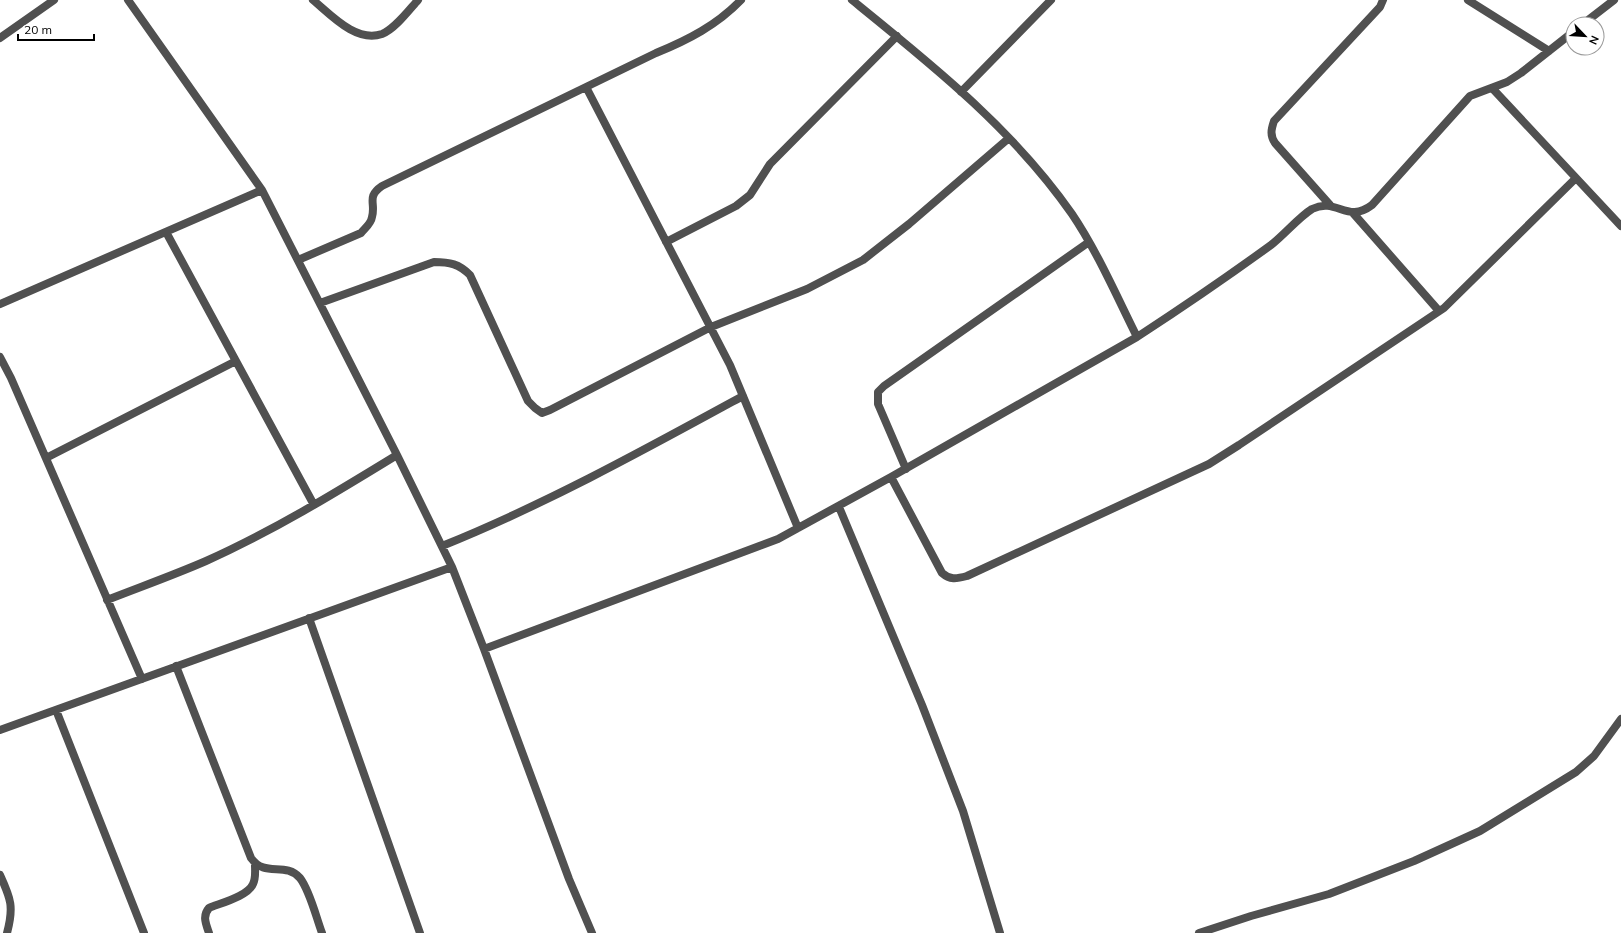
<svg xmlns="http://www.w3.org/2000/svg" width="1621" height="933" viewBox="0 0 1621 933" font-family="Mulish,sans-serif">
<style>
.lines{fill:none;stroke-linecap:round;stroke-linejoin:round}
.minor{stroke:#505050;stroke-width:8}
</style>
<rect width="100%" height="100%" fill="#fff"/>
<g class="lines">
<path class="minor" d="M128 0 262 190 397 455 452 567 484 649 569 879 592 933
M313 0C331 15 356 43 382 34 395 29 409 10 418 0
M1468 0 1549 51
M1583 24 1614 0
M0 38 54 0
M586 87 730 365 798 528
M1492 88 1621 226
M961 92 1051 0
M1330 205 1275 143C1270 135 1271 130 1274 121L1380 7 1383 0
M1353 213 1439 311
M166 232 314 505
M666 242 736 206 750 195 770 164 897 36
M298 260 361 233C365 228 371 224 372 217 376 203 366 197 382 186L656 53C688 40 717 25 741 0
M320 303 434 262C450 262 459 264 470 275L528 401 535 408 542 413 550 410 711 327 807 289 863 260 909 224 1009 138
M0 304 262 190
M1137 337C1183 307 1227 277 1271 245 1284 235 1299 217 1312 209 1337 197 1347 224 1372 205L1470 96 1507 82 1521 73 1573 32
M0 357 11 378 142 679
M46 458 236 361
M906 469 878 404V392L884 386 1089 242
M891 477 942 573C950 580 956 579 967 576L1209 464 1239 445 1444 308 1576 178
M839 507 922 705 963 811 1000 933
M442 546C546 504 644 450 743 396
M107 600C140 587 174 575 206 561 273 531 335 493 397 455
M309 618 420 933
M484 649 778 539 891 477 1137 337C1117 297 1097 251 1072 214 1013 129 931 64 852 0
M176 666 251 858C265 878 285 861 300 878 310 891 316 917 322 933
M56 710 144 933
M0 730 452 567
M0 875C11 899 14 907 7 933
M209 933C206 924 202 916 209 908 221 903 248 896 253 884 256 878 255 871 255 865
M1199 933 1251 916 1329 894 1414 861 1480 831 1576 772 1594 756 1621 719"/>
</g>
<g transform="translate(1585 36) rotate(115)"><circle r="19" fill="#ffffff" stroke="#999999"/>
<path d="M0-3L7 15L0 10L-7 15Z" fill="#000000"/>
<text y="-6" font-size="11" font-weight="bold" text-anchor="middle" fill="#000000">N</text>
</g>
<path d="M18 34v6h76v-6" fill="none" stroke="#000000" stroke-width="2"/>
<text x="24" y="34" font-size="12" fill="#000000" stroke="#ffffff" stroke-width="3" paint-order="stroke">20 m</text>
</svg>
